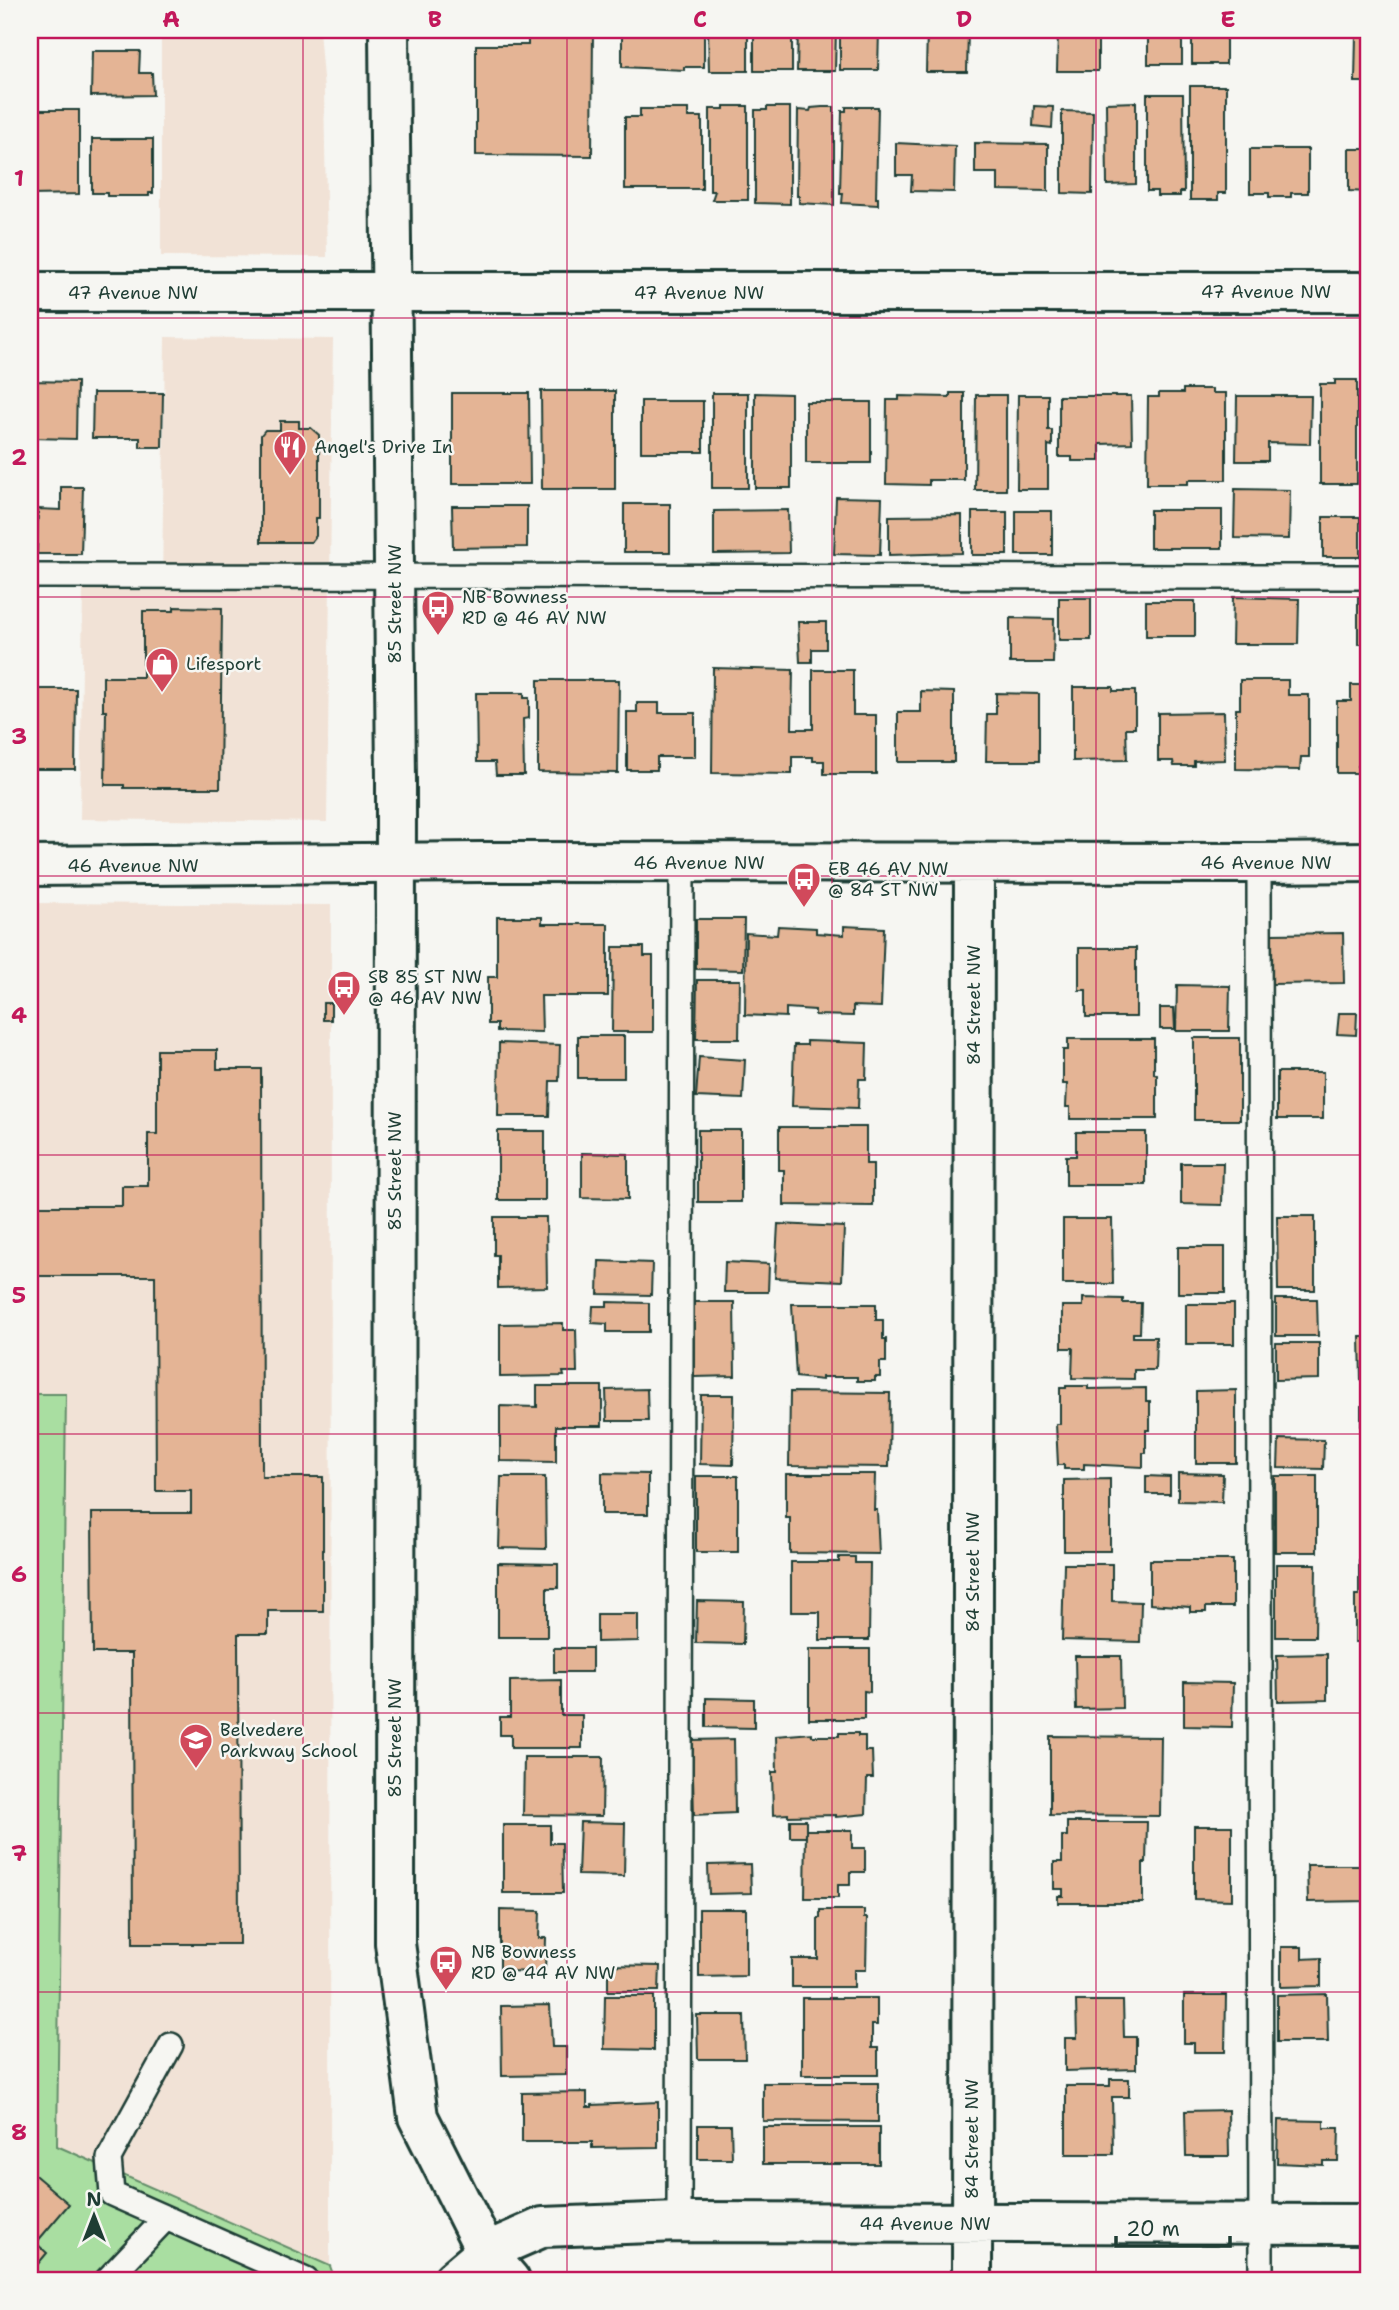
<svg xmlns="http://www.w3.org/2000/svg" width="1399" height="2310" viewBox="0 0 1399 2310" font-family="'Shantell Sans',sans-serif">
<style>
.built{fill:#f1e2d6}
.green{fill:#a9dea1;stroke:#648e6a;stroke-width:2}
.building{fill:#e4b495;stroke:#1f3d34;stroke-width:2}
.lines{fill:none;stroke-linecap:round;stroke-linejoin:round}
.lane-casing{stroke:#1f3d34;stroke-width:28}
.street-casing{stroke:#1f3d34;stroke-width:44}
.secondary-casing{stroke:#1f3d34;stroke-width:44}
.lane{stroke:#f6f6f2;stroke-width:23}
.street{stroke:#f6f6f2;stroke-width:38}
.secondary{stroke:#f6f6f2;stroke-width:38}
.grid{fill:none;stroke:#c2185b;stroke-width:2;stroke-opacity:0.55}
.labels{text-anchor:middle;stroke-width:5;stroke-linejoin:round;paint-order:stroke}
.street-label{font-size:18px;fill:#1f3d34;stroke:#f6f6f2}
.poi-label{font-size:18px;fill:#1f3d34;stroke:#f6f6f2;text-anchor:start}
.neatline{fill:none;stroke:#c2185b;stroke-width:2.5}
.grid-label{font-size:23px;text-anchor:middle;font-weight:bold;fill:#c2185b}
</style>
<rect width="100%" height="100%" fill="#f6f6f2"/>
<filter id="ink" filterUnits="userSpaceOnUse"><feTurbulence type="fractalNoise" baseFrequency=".0143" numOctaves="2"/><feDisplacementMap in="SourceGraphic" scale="14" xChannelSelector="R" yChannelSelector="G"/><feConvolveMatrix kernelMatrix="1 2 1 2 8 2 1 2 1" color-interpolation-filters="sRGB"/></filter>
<g filter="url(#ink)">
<path class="built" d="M161 30H319L324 90 327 257 161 256Z
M165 337 333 339 327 822 80 819 83 588 162 589Z
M30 903 331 905 330 2266 57 2146 66 1394H30Z"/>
<path class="green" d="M30 1394H66L57 2146 330 2266 335 2280H30Z"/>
<path class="building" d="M528 30H593L592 156 476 155V45H528Z
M622 30H704V67H684V70L622 67Z
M708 30H748V71H709Z
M754 30H792V71H754Z
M798 30H836L835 71H797Z
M840 30H879L878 70H840Z
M927 30H968L967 72H926Z
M1148 30H1182V64H1148Z
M1192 30H1226V64H1192Z
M1058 32H1098V71H1057Z
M1356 34H1369V82H1355Z
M92 51H140L139 73H152L153 95 91 96Z
M1190 86H1226V193H1218V200H1190Z
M1147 94H1183L1184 192H1180V196H1157V191H1147Z
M1136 102V184L1107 185 1106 103Z
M724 106H748V200H712L715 191H710V109H724Z
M1034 106 1053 107 1052 128 1033 126Z
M767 107H790V204L755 203V110H767Z
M822 107H834V205L799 203V196H797L798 110 810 111 811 108Z
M846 107H878L876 198H878V205L842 203 843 193H840L842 111H846Z
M640 109H688V117H702V189H625V117H640Z
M30 110H79V194L30 195Z
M1062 111 1093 112 1092 194 1062 193Z
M92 139H153V193H149V196H107V193H92Z
M896 143 955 146 954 192 911 191 912 175H896Z
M975 143 1048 144V191L998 190V173H975Z
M1250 149H1308V193H1291V197H1269V193H1250Z
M1349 149H1369V192L1349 191Z
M1335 380H1357V484H1320V384H1335Z
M30 381 77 382 76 439 30 438Z
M1364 386H1369V485H1363Z
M1183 389H1212V393H1226V480H1188V484H1147L1148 397H1159V393H1183Z
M541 391H615V489H542Z
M93 393H163L162 447H140V438H92Z
M452 393H529L530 484H452Z
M712 393H748V488H712Z
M755 393 791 394V488H755Z
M950 393H964V480H929V485L886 484 887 400H899V396L950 397Z
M976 395H1006V490H975Z
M1018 395H1048V430H1052V446L1048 445V489H1017Z
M1059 396H1131L1132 443 1100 444V461H1072V457H1059Z
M1237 396H1311L1310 444 1268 443V461H1236Z
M641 401H703V452H641Z
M806 402H871V463H806Z
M280 421H299V428H311L319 435V518H316V536L311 542H261V435L265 430H280Z
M61 487H83L81 554H37L38 509 61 510Z
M1235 489 1290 490 1289 539 1234 538Z
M836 497 882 498 880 555 834 554Z
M624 504H670V552H624Z
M452 506H527V547L453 548Z
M788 510 789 553 714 554V511Z
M1150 510H1222V548H1150Z
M1016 511H1052V555H1016Z
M972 512H1007V555H972Z
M962 515V553L889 555V516Z
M1323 517H1360V557H1323Z
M1366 517H1369V557H1366Z
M1233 597 1299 599 1298 644H1232Z
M1358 597H1369V644H1358Z
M1059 598H1091V640H1059Z
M1146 601H1195V636H1146Z
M174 607 222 608 220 788H124V785H105L106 711H103V677H143V611H174Z
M1010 618 1054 619 1053 663H1010Z
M798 622H826V649H812V662H800Z
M713 668 793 670 792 729H813V670H853V715H876V774H824V761H813V757H792V774L712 773Z
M538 680H619L618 773 538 772Z
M1240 680H1288V695H1309V757H1301L1300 770 1236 769V709H1240Z
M1351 685H1369V759H1366L1367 766H1358V773H1337V701H1351Z
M1073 687H1113V691H1135V728H1126L1127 760 1073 761Z
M30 689H76L75 769H30Z
M921 691 954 692V762H898V712H921Z
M476 693H524V698H529V718L523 719 524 775H496L495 762H477Z
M996 693 1039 694V761H986L987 714H996Z
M637 703H659V713H695V757H657V770H627V712H637Z
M1224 712 1225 760 1194 761V766H1174L1173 761H1158V713Z
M497 917H542V924H608V996H541L542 1032 497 1031V1024H488V977H497Z
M696 919H744L743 970 696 969Z
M778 926 816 928V933L844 935V926L884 928 881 1007 853 1006V1016L815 1015V1010L786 1008V1017L745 1015 746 933 777 935Z
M1343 933 1344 983 1272 984V934Z
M613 947H644V956H653V1032H612Z
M1079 948H1136V1017H1086V990H1079Z
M697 980H740L739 1039H696Z
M1177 985 1230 986 1229 1031H1176Z
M323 1003H331V1020H323Z
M1160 1008H1174L1175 1029H1160Z
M1339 1013H1357L1356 1035 1337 1034Z
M578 1036H624V1078H578Z
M1194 1038H1240V1120H1194Z
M1068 1039H1154V1074L1157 1075V1119H1070V1107H1066L1067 1084H1063V1050H1068Z
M807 1041 867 1043 866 1079H859L858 1108 792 1106 794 1045H807Z
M499 1043 560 1045 559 1081H550L549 1116H498Z
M157 1050H217V1069H261L262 1477H323V1611H268V1634H238L239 1944H133L132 1653H93L92 1513H191V1491H156L155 1276H30V1206H122V1186H148V1134H157Z
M699 1057 745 1060 743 1099 696 1097Z
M1277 1072H1323V1119H1277Z
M779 1127H866V1164H873V1206L784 1205V1170H779Z
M698 1130H741V1202H698Z
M498 1131H545V1200H498Z
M1076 1132H1146V1185H1066V1156H1076Z
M582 1153 628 1154V1199L582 1198Z
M1181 1163H1223L1222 1205 1181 1204Z
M1365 1212H1369V1255H1365Z
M1277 1216H1315V1290H1278Z
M494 1217H546L547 1287 498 1288V1255H494Z
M1063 1219H1112L1113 1284H1063Z
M778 1224 844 1227 842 1281 775 1278Z
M1178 1247H1225V1293H1178Z
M599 1261 652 1263 651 1295 598 1294Z
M725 1262 769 1264 768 1292H724Z
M1083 1298 1123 1299V1303H1141L1140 1333H1133V1337H1156L1155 1370H1134V1379L1072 1378 1073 1348H1062V1306H1083Z
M1276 1299H1317L1318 1336H1276Z
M1369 1301V1381H1361L1360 1337H1369Z
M607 1302 649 1303V1332H607V1324L592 1323 593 1306H607Z
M694 1302H734L735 1376 694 1377Z
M792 1304H876V1320H883V1339H886V1362H880V1377H875V1381H857V1377H822V1380L796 1377Z
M1186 1304H1234V1344H1186Z
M563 1323V1330H576L577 1372H563L564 1376 500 1377V1324Z
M1276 1343H1319V1379L1276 1380Z
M537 1386H602V1426H556V1462L500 1461V1406L537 1407Z
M1066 1386H1088V1389L1146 1388V1401H1150V1430H1146V1453H1143V1467L1084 1464V1469H1064V1465H1058L1056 1424H1060V1388H1066Z
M647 1389 648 1421H607L606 1390Z
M1236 1390V1463H1196V1391Z
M790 1392 890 1393 889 1467 789 1466Z
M701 1395H734L733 1465 700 1464Z
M1361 1406H1369V1459H1361Z
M1279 1439 1324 1440 1323 1469 1278 1468Z
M602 1473 648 1474V1514H602Z
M1178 1473 1223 1474 1222 1502 1178 1501Z
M786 1474H875L874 1510H877L879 1554 790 1553V1518H786Z
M1363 1475H1369V1553H1365Z
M696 1476H738V1552H696Z
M1146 1476 1170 1477V1494H1146Z
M1275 1476H1317V1552H1275Z
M501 1477H545L546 1549 499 1548Z
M1110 1479V1551H1064V1480Z
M839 1557H855V1563H870L869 1640H820V1612H791V1562H839Z
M1150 1560H1233V1607H1206V1612H1190V1607L1150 1604Z
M1359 1560H1369V1642H1355V1595H1359Z
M498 1563 558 1564V1588H547V1637H498Z
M1064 1564H1112V1601L1141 1602 1140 1642 1062 1640Z
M1276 1564H1316L1315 1637H1276Z
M697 1601 744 1602 743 1644 696 1643Z
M597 1614H638V1641L597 1642Z
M554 1648H592V1672H554Z
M809 1649H870V1692L864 1691V1719H809Z
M1327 1654V1700L1278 1701 1277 1655Z
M1075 1656H1121L1122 1708 1076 1709Z
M561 1680V1715H582V1748H511V1735H500V1717H510V1681Z
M1184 1682 1233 1683 1232 1727 1184 1726Z
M706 1698 754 1699V1728L706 1727Z
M812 1733V1736H839V1733H858V1736H865V1751H872L873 1778H867L866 1814 836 1817V1815L788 1816V1814L773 1815 772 1772H777L776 1736Z
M1050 1736 1161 1737 1160 1816 1050 1815Z
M1363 1738H1369V1815H1363Z
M734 1739 735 1813 694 1815 692 1740Z
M524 1757H603L602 1816 523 1815Z
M790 1820H806V1837H790Z
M580 1822 625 1823 624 1876 578 1875Z
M1067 1822H1147L1146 1863H1143V1903H1058V1896H1063V1889H1054V1862H1062V1836H1067Z
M503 1825H550V1843H562L563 1893H503Z
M1194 1826H1232V1900L1194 1899Z
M806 1830H852V1848H865V1872H850V1885H838V1898H805Z
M750 1864 751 1893 709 1894 708 1865Z
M1307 1865H1369V1901L1308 1902Z
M699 1909H746V1976L699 1977Z
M500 1910 540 1911 539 1938H546L545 1972 500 1971Z
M820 1910H864V1918H867L866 1970H854V1987H792V1959H818V1918H820Z
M1281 1947H1302V1959L1321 1958V1986L1281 1987Z
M608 1965 660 1966 659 1991H608Z
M1327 1994 1328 2042H1277V1995Z
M1184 1995H1226L1225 2052H1194V2043H1184Z
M605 1996H654V2050L604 2049Z
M802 1998H877V2025H872V2048H878V2075H802Z
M1076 2001H1123L1124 2037H1136V2069L1065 2071V2038H1077Z
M550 2005 552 2047H566V2075L502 2076 501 2006Z
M697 2015H744L745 2059H698Z
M1110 2079H1129V2097H1112L1113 2154H1066V2086H1110Z
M763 2083H878V2122L763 2121Z
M1367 2084H1369V2160H1366Z
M587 2092V2107H592V2105L658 2102V2147L592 2148V2142H522V2093Z
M1228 2110 1229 2156H1186L1185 2111Z
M1278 2120 1324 2121V2128H1339L1338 2161H1323V2165L1277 2163Z
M698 2125H731L732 2159H698Z
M763 2127H879V2164H763Z
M30 2171 69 2204 36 2243 47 2253 32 2271 30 2270Z"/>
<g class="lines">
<defs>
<path id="lane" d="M30 576 1369 577
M1259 863 1261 2280
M171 2045 109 2158 112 2194 306 2280
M679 2222 682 863
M107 2280 165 2219"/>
<path id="street" d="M30 292H1369
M30 866 482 862 1259 863 1369 862
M453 2280 486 2252 543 2227 679 2222 1369 2224
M972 2280 974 863"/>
<path id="secondary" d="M389 30 396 781 395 1943 418 2117 486 2252 510 2280"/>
</defs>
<use href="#lane" class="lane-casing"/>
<use href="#street" class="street-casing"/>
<use href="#secondary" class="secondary-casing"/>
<use href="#lane" class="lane"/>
<use href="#street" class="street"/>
<use href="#secondary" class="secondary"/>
</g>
</g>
<path class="grid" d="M303 30V2280M567 30V2280M832 30V2280M1096 30V2280M30 318H1369M30 597H1369M30 876H1369M30 1155H1369M30 1434H1369M30 1713H1369M30 1992H1369"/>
<defs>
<symbol id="restaurant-pin" viewBox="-11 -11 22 30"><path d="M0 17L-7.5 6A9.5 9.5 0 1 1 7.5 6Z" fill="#d1495b" stroke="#f6f6f2"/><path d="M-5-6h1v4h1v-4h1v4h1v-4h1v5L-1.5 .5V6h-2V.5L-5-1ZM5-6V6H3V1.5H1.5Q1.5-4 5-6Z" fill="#fff"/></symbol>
<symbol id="bus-pin" viewBox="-11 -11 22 30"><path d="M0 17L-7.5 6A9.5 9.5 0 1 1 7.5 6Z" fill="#d1495b" stroke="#f6f6f2"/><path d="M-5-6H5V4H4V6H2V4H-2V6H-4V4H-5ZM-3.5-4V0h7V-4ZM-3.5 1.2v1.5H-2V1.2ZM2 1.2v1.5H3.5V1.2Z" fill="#fff"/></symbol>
<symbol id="shop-pin" viewBox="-11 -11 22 30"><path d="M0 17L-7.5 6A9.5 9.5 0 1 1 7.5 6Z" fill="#d1495b" stroke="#f6f6f2"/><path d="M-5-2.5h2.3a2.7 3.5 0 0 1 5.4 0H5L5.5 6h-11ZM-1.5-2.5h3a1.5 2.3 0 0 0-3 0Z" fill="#fff"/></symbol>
<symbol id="school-pin" viewBox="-11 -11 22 30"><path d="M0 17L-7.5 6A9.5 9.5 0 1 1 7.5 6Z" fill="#d1495b" stroke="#f6f6f2"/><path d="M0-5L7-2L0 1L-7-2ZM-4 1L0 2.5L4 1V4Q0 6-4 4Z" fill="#fff"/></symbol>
</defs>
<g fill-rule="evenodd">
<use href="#restaurant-pin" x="271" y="428" width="38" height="52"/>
<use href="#bus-pin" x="419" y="588" width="38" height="52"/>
<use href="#shop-pin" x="143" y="645" width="38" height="52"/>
<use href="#bus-pin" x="785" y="860" width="38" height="52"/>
<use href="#bus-pin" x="325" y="968" width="38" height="52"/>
<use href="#school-pin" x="177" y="1721" width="38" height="52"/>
<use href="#bus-pin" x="427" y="1943" width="38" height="52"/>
</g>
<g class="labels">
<g class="street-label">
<text x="1266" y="298">47 Avenue NW</text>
<text x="133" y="299">47 Avenue NW</text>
<text x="699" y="299">47 Avenue NW</text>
<text transform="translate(395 604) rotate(-90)" y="6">85 Street NW</text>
<text x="699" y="869">46 Avenue NW</text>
<text x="1266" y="869">46 Avenue NW</text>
<text x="133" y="872">46 Avenue NW</text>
<text transform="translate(974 1005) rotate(-90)" y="6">84 Street NW</text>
<text transform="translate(395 1171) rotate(-90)" y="6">85 Street NW</text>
<text transform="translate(973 1572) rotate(-90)" y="6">84 Street NW</text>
<text transform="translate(395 1738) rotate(-90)" y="6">85 Street NW</text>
<text transform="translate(972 2139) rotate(-90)" y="6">84 Street NW</text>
<text x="925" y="2230">44 Avenue NW</text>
</g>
<g class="poi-label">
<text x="314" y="453">Angel's Drive In</text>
<text x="462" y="603">NB Bowness<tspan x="462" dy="21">RD @ 46 AV NW</tspan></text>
<text x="186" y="670">Lifesport</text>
<text x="828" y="875">EB 46 AV NW<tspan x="828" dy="21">@ 84 ST NW</tspan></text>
<text x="368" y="983">SB 85 ST NW<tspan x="368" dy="21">@ 46 AV NW</tspan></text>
<text x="220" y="1736">Belvedere<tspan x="220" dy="21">Parkway School</tspan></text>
<text x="471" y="1958">NB Bowness<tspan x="471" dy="21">RD @ 44 AV NW</tspan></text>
</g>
</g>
<rect width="1399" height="2310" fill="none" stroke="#f6f6f2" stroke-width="77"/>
<g transform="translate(94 2216)" stroke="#f6f6f2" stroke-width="5" paint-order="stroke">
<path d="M0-5L12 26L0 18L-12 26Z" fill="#1f3d34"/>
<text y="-10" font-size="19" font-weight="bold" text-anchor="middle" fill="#1f3d34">N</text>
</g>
<path d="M1116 2236v10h114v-10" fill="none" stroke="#1f3d34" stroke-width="3.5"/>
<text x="1126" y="2236" font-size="21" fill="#1f3d34" stroke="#f6f6f2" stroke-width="5" paint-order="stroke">20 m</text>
<rect x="38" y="38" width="1322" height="2234" class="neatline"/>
<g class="grid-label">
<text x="171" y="27">A</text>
<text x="435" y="27">B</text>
<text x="700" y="27">C</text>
<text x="964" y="27">D</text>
<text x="1228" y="27">E</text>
<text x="19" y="186">1</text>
<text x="19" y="465">2</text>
<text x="19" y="744">3</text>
<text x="19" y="1023">4</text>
<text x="19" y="1303">5</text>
<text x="19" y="1582">6</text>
<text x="19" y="1861">7</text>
<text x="19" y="2140">8</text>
</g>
</svg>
